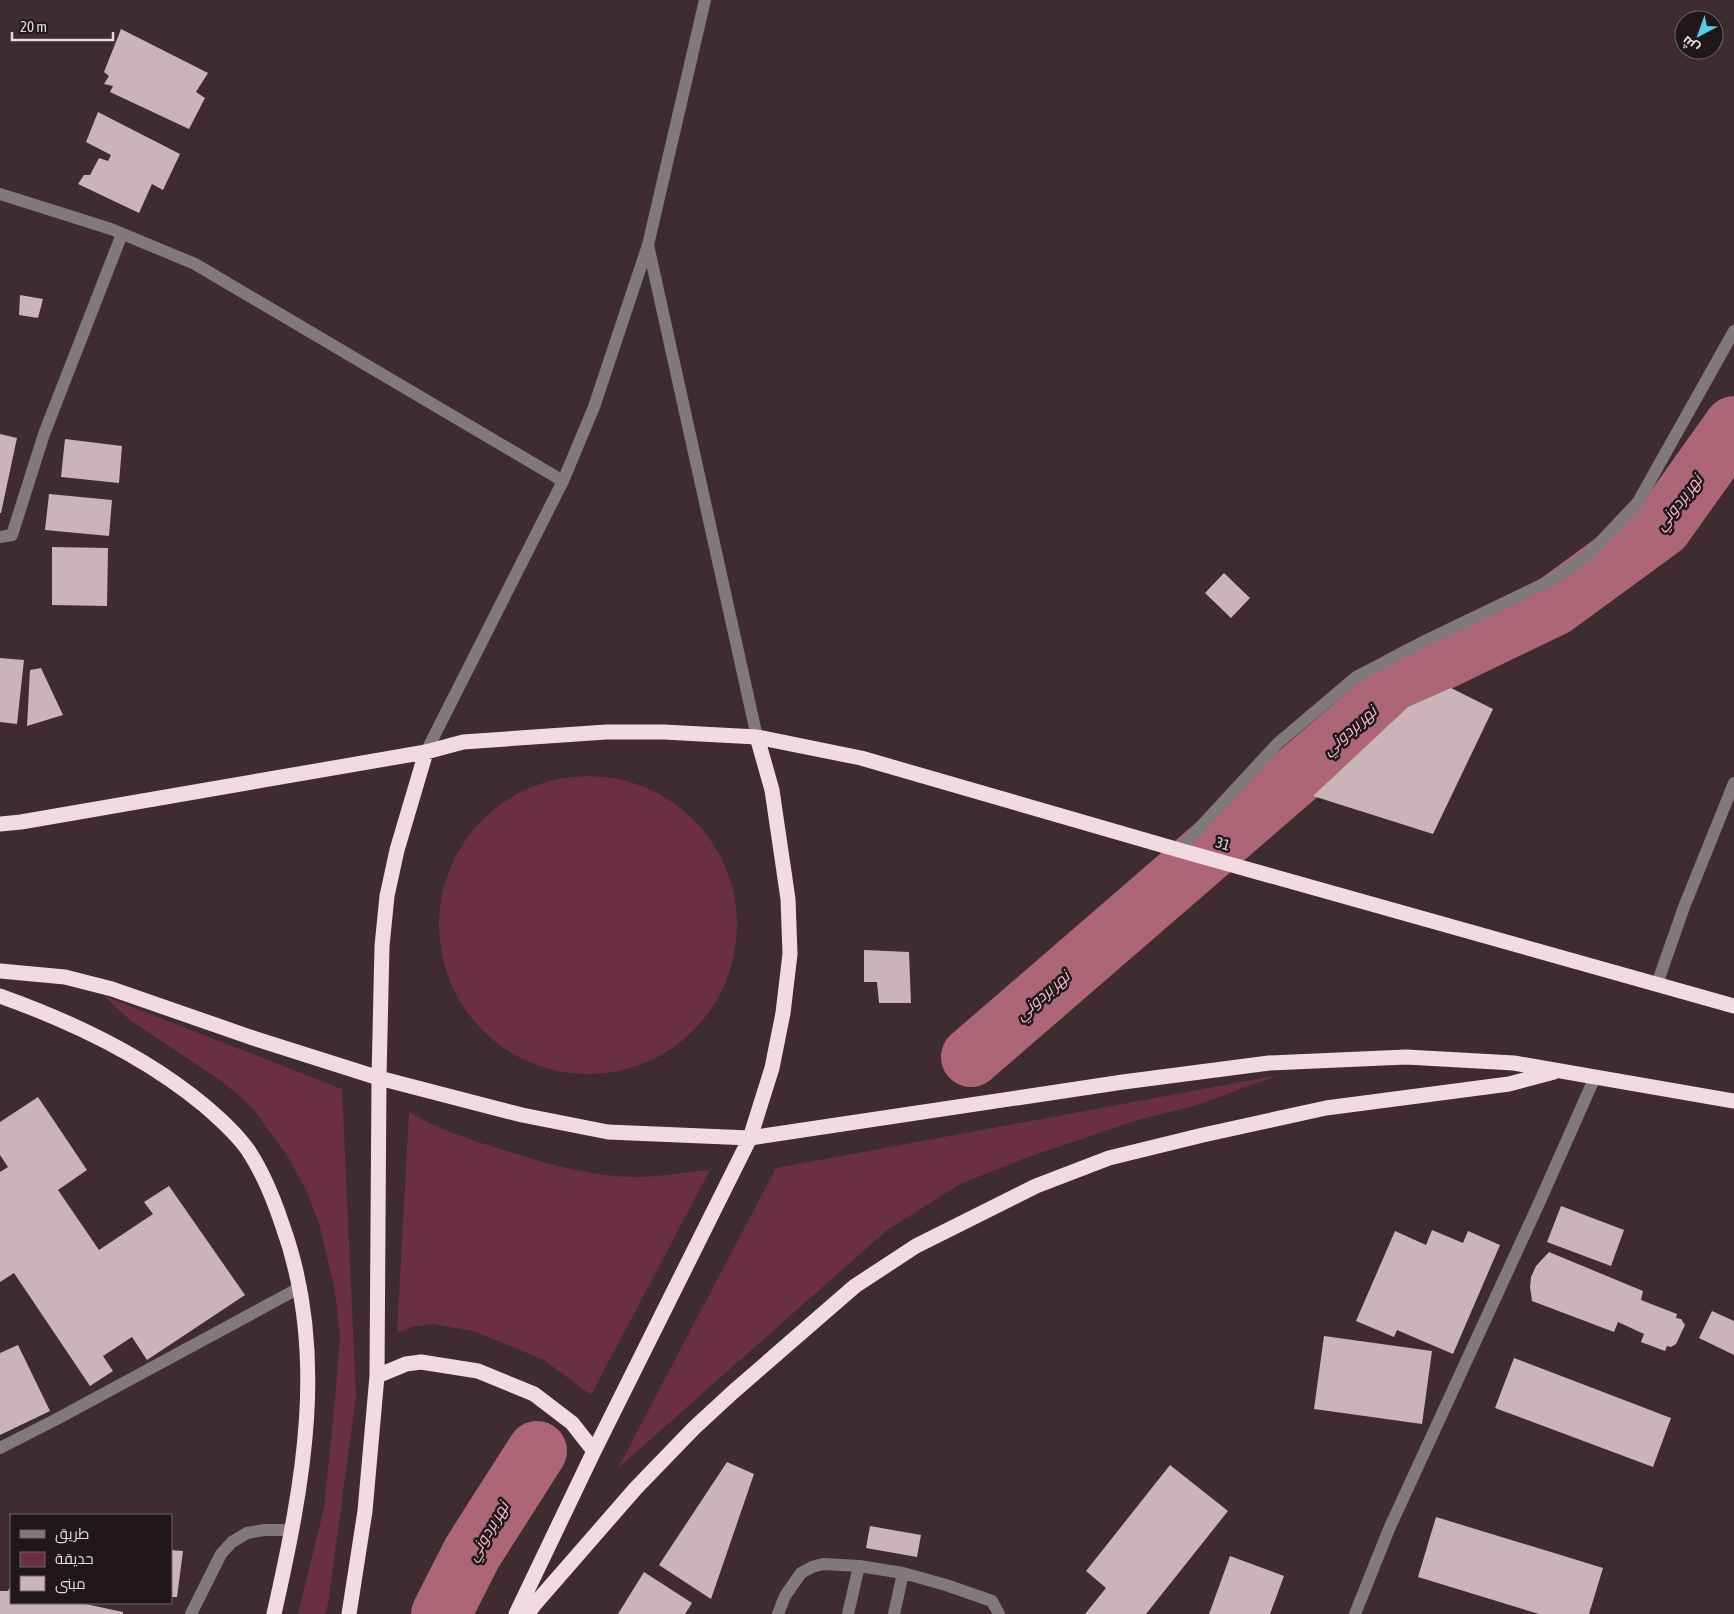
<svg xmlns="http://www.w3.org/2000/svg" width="1734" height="1614" viewBox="0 0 1734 1614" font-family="'Asap Condensed',Cairo,sans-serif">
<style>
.green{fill:#6b2f42}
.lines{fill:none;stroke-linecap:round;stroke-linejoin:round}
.river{stroke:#ad6579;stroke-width:60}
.building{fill:#cab4b9}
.minor{stroke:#82797b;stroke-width:12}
.highway{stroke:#f2dbe0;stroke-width:15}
.labels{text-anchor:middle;stroke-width:5;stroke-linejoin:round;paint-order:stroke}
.street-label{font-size:15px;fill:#e5dadc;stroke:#1f1719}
.water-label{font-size:16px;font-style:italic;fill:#fbbbcb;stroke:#1f1719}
</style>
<rect width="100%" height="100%" fill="#3e2c31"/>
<path class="green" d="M439 925a149 149 0 1 1 298 0a149 149 0 1 1-298 0Z
M104 996 342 1089 356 1397 328 1604 325 1614H298L324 1508 335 1399 340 1337 335 1291 319 1223 306 1190 288 1157 255 1111 240 1096 214 1076 130 1020Z
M1279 1075 1197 1105 1138 1120 1028 1157 960 1184 886 1231 618 1468 776 1168Z
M409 1112C439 1130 471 1140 504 1150 547 1164 596 1178 642 1177 664 1176 687 1172 710 1170L591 1395 544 1360 473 1331 433 1324 411 1327 397 1333Z"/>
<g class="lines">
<path class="river" d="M971 1057 1415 673 1554 606 1662 527 1734 426
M441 1614 472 1553 537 1451"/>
</g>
<path class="building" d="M121 29 208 73 196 92 205 98 189 129 110 92 113 86 104 84 109 76 104 72Z
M98 112 180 154 163 190 152 184 139 213 78 184 84 175H90L99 158 108 161 111 155 86 142Z
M20 295 43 299 38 318 19 315Z
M0 434 17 438 1 513H0Z
M65 439 122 446 119 483 61 477Z
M49 494 112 500 109 536 45 530Z
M52 547 108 548 107 606 52 605Z
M1224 573 1250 598 1231 618 1205 593Z
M0 658 24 660 17 724 0 722Z
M41 668 63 715 27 726 30 670Z
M1451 688 1493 709 1433 834 1313 796 1408 707Z
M864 950 909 952 911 1003H879L877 982H864Z
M38 1097 87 1170 58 1190 99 1250 153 1214 144 1202 169 1186 245 1295 147 1360 132 1337 103 1356 113 1371 90 1386 14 1273 0 1282V1172L8 1167 0 1155V1122Z
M1561 1206 1624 1230 1611 1266 1547 1242Z
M1432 1230 1463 1243 1468 1231 1500 1245 1453 1354 1397 1330 1394 1337 1356 1321 1395 1231 1426 1245Z
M1549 1252 1643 1291 1641 1300 1677 1314 1676 1318 1681 1319 1685 1325 1676 1344 1671 1347 1667 1346 1665 1351 1641 1342 1644 1334 1618 1322 1614 1332 1532 1301 1530 1287 1531 1277 1536 1266Z
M1712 1311 1734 1321V1355L1699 1338Z
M1324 1336 1432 1351 1422 1424 1314 1409Z
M18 1345 50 1411 0 1435V1353Z
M1514 1358 1671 1418 1653 1467 1495 1408Z
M727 1462 754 1474 711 1599 659 1565Z
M1170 1465 1228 1511 1146 1614H1085L1106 1588 1086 1571Z
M1436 1517 1603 1568 1589 1614H1539L1418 1577Z
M870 1526 921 1535 917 1557 866 1548Z
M171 1550 183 1551 177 1597H171Z
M1230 1556 1284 1576 1270 1614H1209Z
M644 1572 692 1603 685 1614H618Z
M11 1585V1603H81L123 1612V1614H0V1591H8Z"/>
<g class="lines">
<path class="minor" d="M0 194 111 229 195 264 563 481
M648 245 757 737
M0 537 12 535 44 434 122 234
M426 752 563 481 594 407 648 245 705 0
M1179 850 1278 743 1356 677 1421 643 1554 579 1589 554 1638 502 1734 331
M1657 984 1684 907 1734 783
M0 1448 55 1420 301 1287
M191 1614 221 1554 232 1542 247 1533 264 1530H292
M778 1614 785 1596 801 1573 812 1567 823 1564 859 1566 903 1573 946 1585 992 1601 999 1614
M848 1614 859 1566
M894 1614 903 1573
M1355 1614 1389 1529 1540 1201 1595 1077"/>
<path class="highway" d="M0 824 21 822 426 752 463 742 606 732H664L757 737 861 758 1179 850 1734 1006
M0 971 65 977 112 989 250 1037 379 1078 522 1115 608 1132 750 1138 1123 1082 1269 1063 1406 1057 1514 1063 1734 1101
M0 996C73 1022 145 1056 205 1106 220 1119 236 1133 248 1150 262 1171 274 1200 282 1224 329 1353 303 1485 274 1614
M377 1376 406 1364 421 1362 478 1371 534 1394 572 1423 594 1451
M349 1614 365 1511 377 1376 379 1078 382 946 387 896 397 850 426 752
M516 1614 594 1451 750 1138 772 1068 783 1013 790 954 788 899 772 790 757 737
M528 1614 534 1605 636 1488 694 1428 733 1392 855 1286 916 1246 1036 1186 1109 1158 1203 1135 1326 1108 1509 1084 1554 1072"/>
</g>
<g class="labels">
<g class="street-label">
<text transform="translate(1223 844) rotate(16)" y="5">31</text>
</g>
<g class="water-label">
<text transform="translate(1678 502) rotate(-52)" y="6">نهر بردوني</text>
<text transform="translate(1349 730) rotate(-41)" y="6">نهر بردوني</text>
<text transform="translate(1042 995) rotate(-41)" y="6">نهر بردوني</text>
<text transform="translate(487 1531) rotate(-59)" y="6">نهر بردوني</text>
</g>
</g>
<rect x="10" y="1514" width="162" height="90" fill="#1f1719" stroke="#6e6567"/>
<rect x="20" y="1530" width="25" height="8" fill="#82797b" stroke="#6e6567"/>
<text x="55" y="1539" font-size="15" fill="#e5dadc">طريق</text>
<rect x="20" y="1552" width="25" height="15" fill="#6b2f42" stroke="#6e6567"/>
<text x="55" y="1564" font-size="15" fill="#e5dadc">حديقة</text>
<rect x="20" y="1576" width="25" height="15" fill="#cab4b9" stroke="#6e6567"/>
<text x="55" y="1589" font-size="15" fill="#e5dadc">مبنى</text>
<g transform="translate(1699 35) rotate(221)"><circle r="24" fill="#1f1719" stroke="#6e6567"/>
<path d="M0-4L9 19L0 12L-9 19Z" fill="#55cae0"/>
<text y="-8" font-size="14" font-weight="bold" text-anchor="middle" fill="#e5dadc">ش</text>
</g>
<path d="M12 32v8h101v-8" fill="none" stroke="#e5dadc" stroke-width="2.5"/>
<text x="20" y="32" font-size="15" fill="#e5dadc" stroke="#1f1719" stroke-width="4" paint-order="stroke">20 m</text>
</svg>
